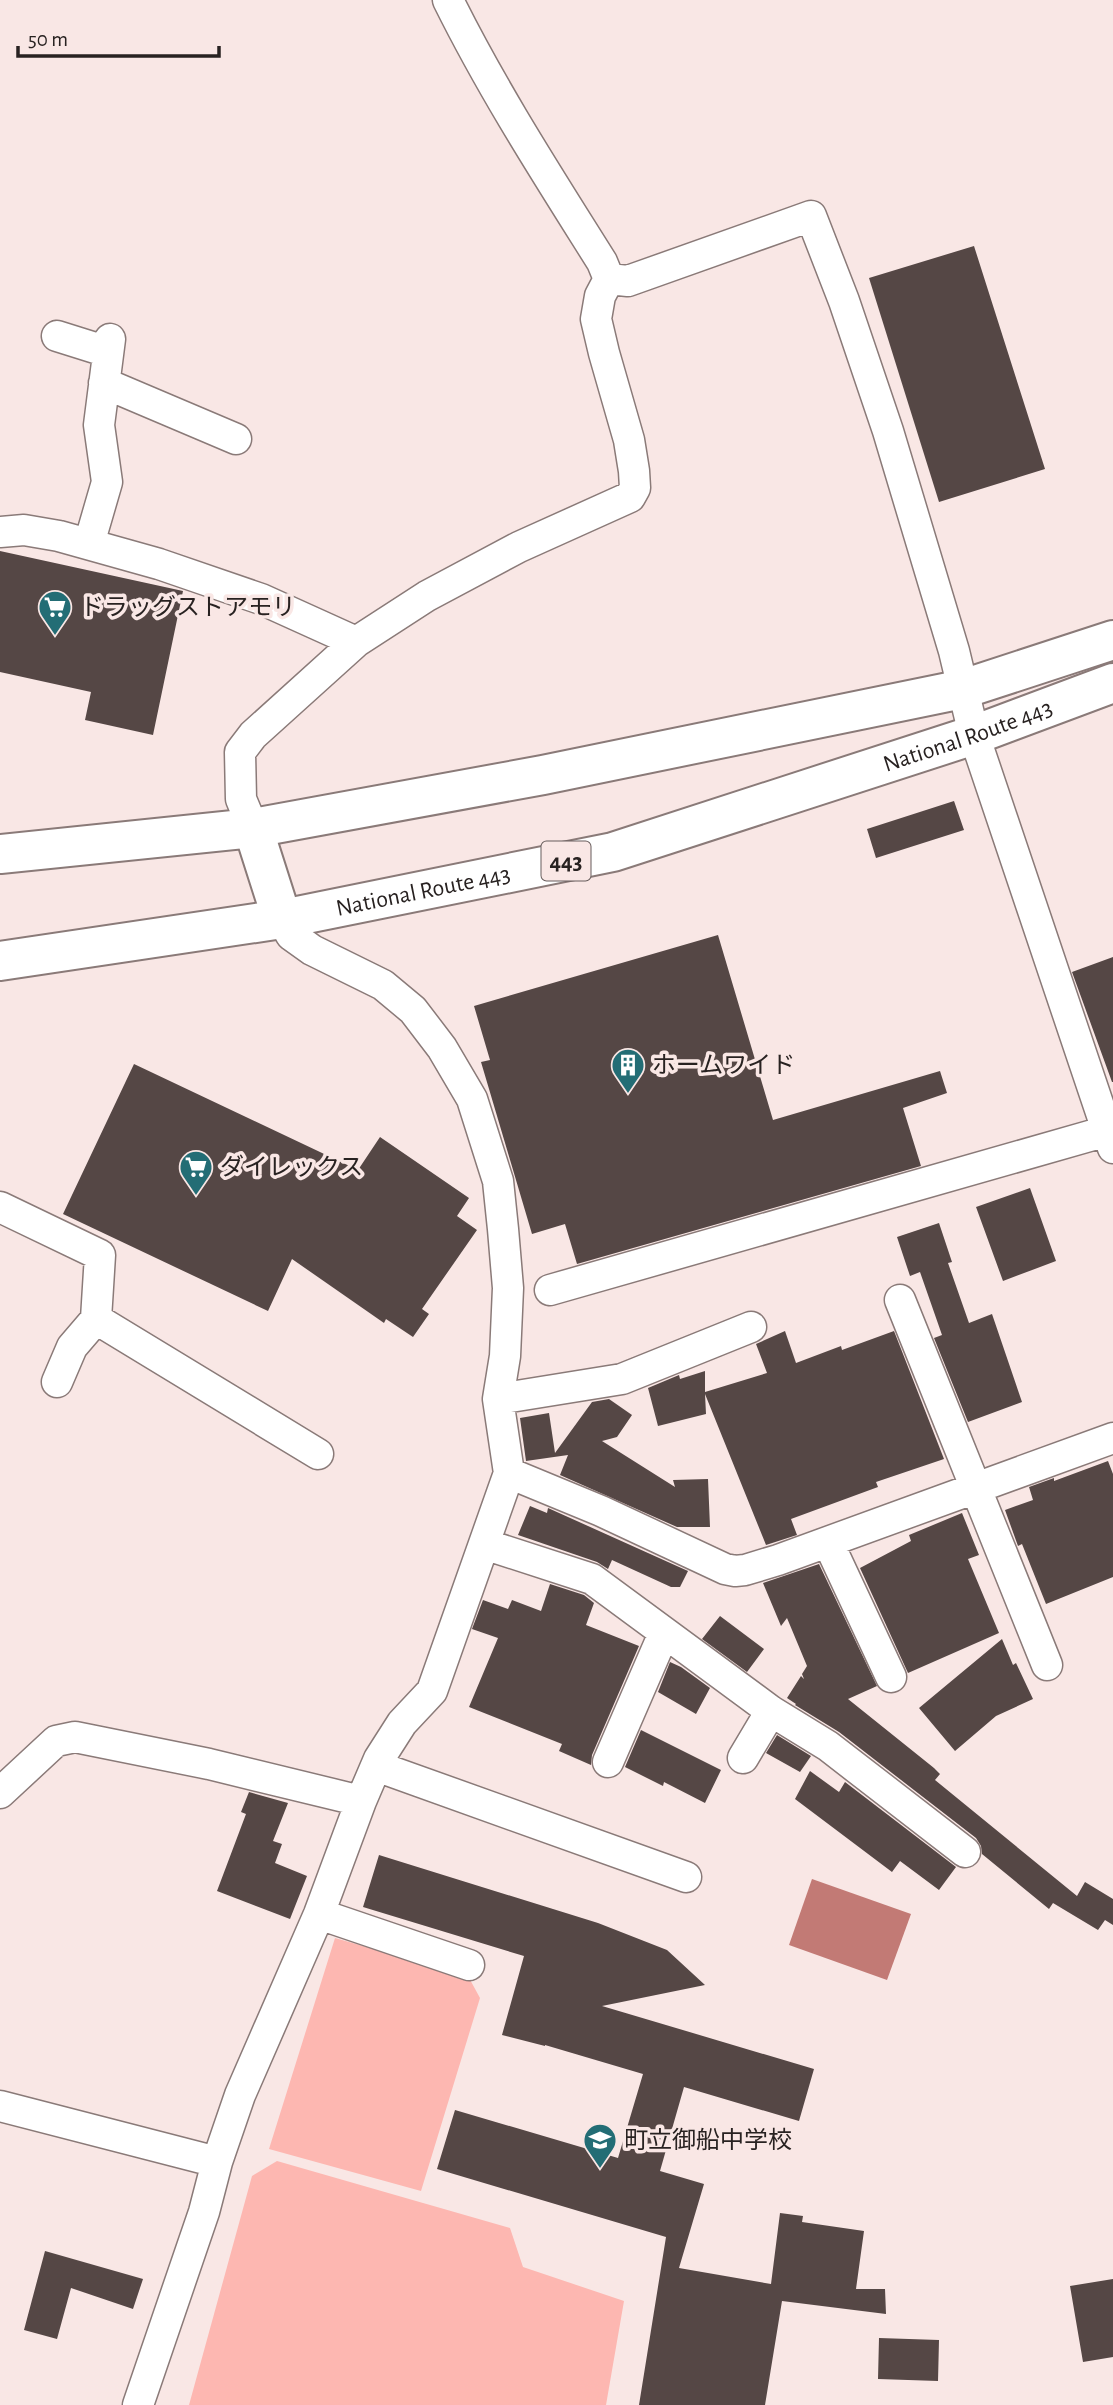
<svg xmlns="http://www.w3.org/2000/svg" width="1113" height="2405" viewBox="0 0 1113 2405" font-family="'Alegreya Sans','Noto Sans JP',sans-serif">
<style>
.green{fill:#fdb7b1}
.water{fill:#c27a75}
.building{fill:#554745}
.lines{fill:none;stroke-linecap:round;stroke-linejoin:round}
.street-casing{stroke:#8a7a78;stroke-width:33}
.highway-casing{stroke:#8a7a78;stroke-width:42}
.street{stroke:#fff;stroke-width:30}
.highway{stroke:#fff;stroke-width:38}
.labels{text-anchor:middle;stroke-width:7;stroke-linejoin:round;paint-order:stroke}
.shield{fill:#f9e7e5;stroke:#675d5c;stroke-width:2}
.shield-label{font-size:23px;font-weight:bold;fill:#282221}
.poi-label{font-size:24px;fill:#282221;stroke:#f9e7e5;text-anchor:start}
.street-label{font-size:24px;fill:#282221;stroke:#f9e7e5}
</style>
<rect width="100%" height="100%" fill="#f9e7e5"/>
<path class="green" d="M335 1938 468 1976 480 1998 421 2191 269 2149Z
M277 2161 510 2228 523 2267 624 2301 606 2405H189L252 2176Z"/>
<path class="water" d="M812 1879 911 1914 887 1980 789 1945Z"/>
<path class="building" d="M974 246 1045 469 939 502 869 278Z
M0 551 183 591 153 735 85 720 91 692 0 672Z
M954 801 964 830 876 858 867 829Z
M718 935 773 1120 940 1071 947 1093 903 1108 921 1166 577 1264 565 1224 532 1234 481 1062 490 1060 474 1006Z
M1113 957V1082H1112L1072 972Z
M134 1064 358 1170 380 1137 469 1198 457 1216 477 1230 422 1309 429 1314 413 1337 386 1319 384 1323 292 1259 268 1311 63 1214Z
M1030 1188 1056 1261 1003 1281 976 1207Z
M939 1223 952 1262 948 1263 969 1323 992 1314 1022 1402 968 1422 934 1338 942 1335 920 1272 910 1276 897 1237Z
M785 1331 796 1363 841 1346 842 1350 894 1331 944 1459 876 1482 878 1487 791 1519 797 1535 766 1545 705 1394 706 1414 658 1426 648 1388 679 1375 680 1379 705 1371V1392L767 1373 756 1344Z
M609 1399 632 1415 617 1437 602 1441 675 1487 673 1480 708 1479 710 1527H677L560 1475 568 1455 526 1461 520 1418 549 1413 555 1453 592 1402Z
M1108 1461 1113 1474V1577L1046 1604 1022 1544 1018 1546 1005 1510 1033 1500 1029 1487 1054 1478V1481Z
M530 1506 547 1513 548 1508 688 1571 680 1587H671L612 1560 608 1569 597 1562 518 1535Z
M962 1513 979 1555 968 1559 999 1633 908 1673 860 1568 911 1541 909 1535Z
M819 1564 877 1686 848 1699 934 1768 940 1774 935 1780 1077 1896 1085 1882 1113 1899V1925L1105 1920 1098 1930 1053 1903 1049 1909 982 1854 981 1846 976 1838 839 1732 795 1705 796 1704 787 1698 801 1676 804 1679 802 1674 807 1666 787 1618 781 1626 763 1583Z
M550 1584 584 1595 594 1603 586 1625 639 1646 592 1755 591 1765 559 1751 562 1744 469 1707 498 1638 472 1629 483 1600 508 1609 512 1600 541 1611Z
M720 1616 764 1649 747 1672 702 1639Z
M1002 1639 1013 1665 1016 1663 1033 1699 996 1716 955 1751 919 1708Z
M670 1662 681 1667 710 1688 696 1714 658 1692Z
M641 1730 721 1770 705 1803 664 1782 663 1786 625 1767Z
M777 1735 811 1756 800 1772 766 1753Z
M810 1771 839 1792 845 1782 956 1867 939 1890 900 1861 892 1872 795 1799Z
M249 1792 288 1803 273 1841 282 1844 275 1863 307 1876 290 1919 217 1891 246 1814 241 1812Z
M379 1855 598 1923 667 1950 705 1985 602 2006 814 2069 799 2121 684 2087 660 2171 704 2184 679 2268 771 2284 780 2213 803 2216 802 2222 864 2231 856 2289H885L886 2314 782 2301 765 2405H639L666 2237 437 2169 455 2110 618 2158 643 2074 545 2045V2046L502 2035 524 1956 363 1907Z
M45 2251 143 2279 133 2309 71 2288 57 2339 24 2330Z
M1113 2279V2357L1083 2362 1070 2286Z
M879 2338 939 2340 938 2381 878 2379Z"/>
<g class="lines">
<defs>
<path id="street" d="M609 279 628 281 811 216 844 301 888 431 954 651 974 735 1113 1148
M57 336 108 352
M104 383 236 439
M0 532 24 530 59 536 159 564 261 599 356 642
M89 544 107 482 99 425 110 339
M253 828 241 799 240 752 253 735 356 642 427 596 519 547 630 497 635 488 634 471 629 440 604 353 596 319 600 296 609 279 602 262C548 176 493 91 448 0
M0 1207 100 1255 96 1319 318 1454
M550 1290 1107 1131
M900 1300 1047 1665
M57 1382 72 1347 96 1319
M498 1399 622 1379 751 1327
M509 1473 601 1511 725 1569 735 1571 745 1570 778 1560 1113 1438
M828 1542 891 1677
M484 1544 592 1579 771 1711 828 1746 965 1852
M743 1758 771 1711
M608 1762 664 1633
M376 1766 686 1877
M0 1793 56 1741 75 1737 209 1764 361 1801
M319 1914 469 1965
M0 2106 217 2162
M138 2405 204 2212 217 2162 240 2095 319 1914 361 1801 379 1759 402 1723 432 1691 509 1473 498 1399 505 1356 508 1288 503 1229 498 1181 472 1099 442 1048 413 1010 383 985 312 950 291 935 282 919"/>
<g id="highway">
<path d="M253 828 282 919"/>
<path d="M0 854 253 828 543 775 963 689 1113 640"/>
<path id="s1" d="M0 961 282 919 613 852 974 735 1113 683"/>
</g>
</defs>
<use href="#street" class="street-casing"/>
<use href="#highway" class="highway-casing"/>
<use href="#street" class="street"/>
<use href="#highway" class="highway"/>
</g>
<defs>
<symbol id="supermarket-pin" viewBox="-11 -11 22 30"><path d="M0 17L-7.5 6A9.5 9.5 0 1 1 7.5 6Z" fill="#236d75" stroke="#f9e7e5"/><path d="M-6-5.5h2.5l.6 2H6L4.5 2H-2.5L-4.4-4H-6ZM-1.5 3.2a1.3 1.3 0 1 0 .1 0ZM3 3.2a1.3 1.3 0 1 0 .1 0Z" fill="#fff"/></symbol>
<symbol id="building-pin" viewBox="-11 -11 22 30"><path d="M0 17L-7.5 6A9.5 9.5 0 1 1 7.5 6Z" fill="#236d75" stroke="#f9e7e5"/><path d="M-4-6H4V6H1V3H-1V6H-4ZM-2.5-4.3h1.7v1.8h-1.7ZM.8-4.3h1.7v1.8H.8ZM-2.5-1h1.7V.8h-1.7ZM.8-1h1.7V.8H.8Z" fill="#fff"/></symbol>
<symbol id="school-pin" viewBox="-11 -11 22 30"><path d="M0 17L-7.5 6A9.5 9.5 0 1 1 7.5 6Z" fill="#236d75" stroke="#f9e7e5"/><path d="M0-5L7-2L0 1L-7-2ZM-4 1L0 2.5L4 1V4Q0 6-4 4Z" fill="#fff"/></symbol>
</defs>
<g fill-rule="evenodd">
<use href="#supermarket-pin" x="36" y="588" width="38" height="52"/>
<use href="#building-pin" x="609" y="1046" width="38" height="52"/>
<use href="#supermarket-pin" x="177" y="1148" width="38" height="52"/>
<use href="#school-pin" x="581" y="2121" width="38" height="52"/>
</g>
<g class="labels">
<rect class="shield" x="541.5" y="841.5" width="49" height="39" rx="5"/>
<g class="shield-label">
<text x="566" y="869">443</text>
</g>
<g class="poi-label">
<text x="80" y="615">ドラッグストアモリ</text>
<text x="652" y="1073">ホームワイド</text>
<text x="220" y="1175">ダイレックス</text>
<text x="624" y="2148">町立御船中学校</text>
</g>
<g class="street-label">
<text dy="8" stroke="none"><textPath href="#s1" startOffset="996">National Route 443</textPath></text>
<text dy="8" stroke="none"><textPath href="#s1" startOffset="429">National Route 443</textPath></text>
</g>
</g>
<path d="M18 46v10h201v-10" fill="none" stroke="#282221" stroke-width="3.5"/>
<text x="28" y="46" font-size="21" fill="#282221" stroke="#f9e7e5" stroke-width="5" paint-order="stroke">50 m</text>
</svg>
